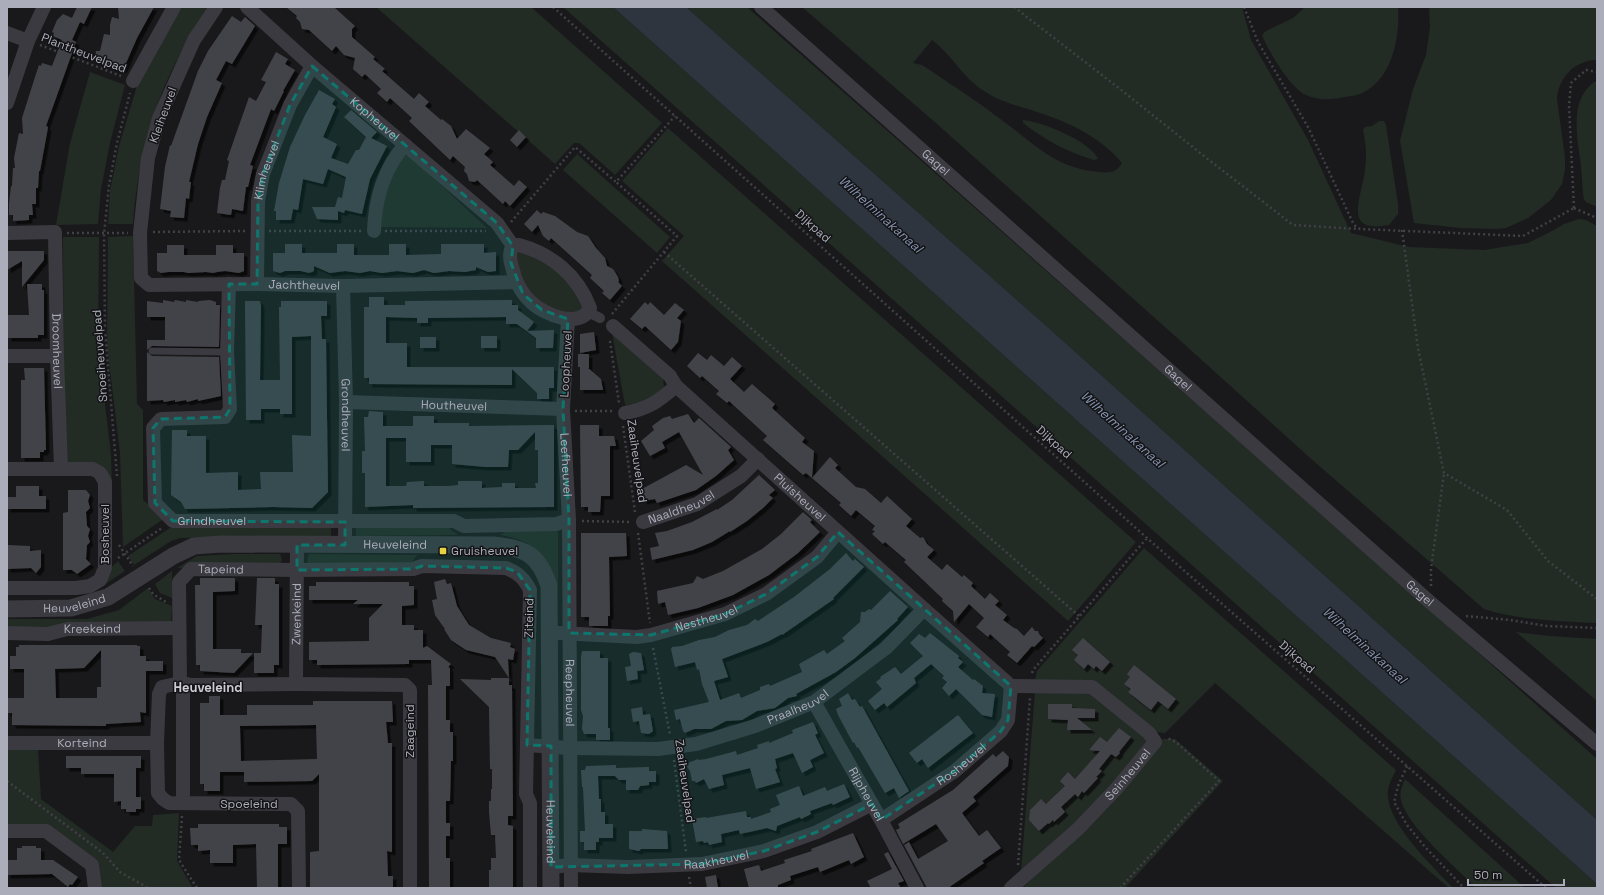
<svg xmlns="http://www.w3.org/2000/svg" width="1604" height="895" viewBox="0 0 1604 895" font-family="'Space Grotesk',sans-serif">
<style>
.green{fill:#232b25;fill-rule:evenodd}
.water{fill:#2f353e}
.building{fill:#434348;fill-rule:evenodd;filter:url(#shadow)}
.lines{fill:none;stroke-linecap:round;stroke-linejoin:round}
.path{stroke:#404146;stroke-width:2.5;stroke-dasharray:2 3;stroke-linecap:butt}
.service{stroke:#3a3a40;stroke-width:7}
.pedestrian{stroke:#3a3a40;stroke-width:10}
.minor{stroke:#3a3a40;stroke-width:14}
.tertiary{stroke:#3a3a40;stroke-width:17}
.marked{fill:#0f766e;fill-opacity:0.2;stroke:#0f766e;stroke-width:3;stroke-dasharray:8 5;stroke-linejoin:round}
.poi-dot{fill:#e7d244;stroke:#141416;stroke-width:1.5}
.labels{text-anchor:middle;stroke-width:3;stroke-linejoin:round;paint-order:stroke}
.street-label{font-size:12px;fill:#acadba;stroke:#141416}
.poi-label{font-size:12px;fill:#acadba;stroke:#141416;text-anchor:start}
.water-label{font-size:13px;font-style:italic;fill:#8694b2;stroke:#141416}
.neighbourhood-label{font-size:13px;font-weight:bold;fill:#cdcdd6;stroke:#141416}
</style>
<defs>
<filter id="shadow"><feDropShadow dx="3.5" dy="3.5" stdDeviation="0" flood-color="#0009"/></filter>
</defs>
<rect width="100%" height="100%" fill="#19191b"/>
<path class="green" d="M178 7H207C195 27 183 47 173 68 149 116 137 171 133 224H108L110 191 119 146 139 79Z
M376 7H531L662 123 615 175 579 143H574L555 164Z
M563 7H613L1597 884V888H1556Z
M686 7H747L1399 582 1597 759V820L1052 331Z
M802 7H1242L1251 40 1308 140 1351 233 1409 247 1484 250 1528 243 1552 231 1564 224 1579 219 1586 220 1597 226V623C1563 621 1516 620 1484 609L1309 457 1184 344 937 124ZM932 40C952 55 963 78 984 91 1003 104 1025 107 1046 115 1075 125 1103 140 1122 163 1116 173 1109 173 1098 172 1055 168 1036 145 1003 121 980 103 956 88 933 72L922 65 913 63Z
M1305 7H1398C1400 36 1393 75 1366 91 1358 96 1348 96 1340 98 1327 100 1316 100 1304 94 1290 87 1268 51 1262 35L1266 31 1293 18Z
M1429 7H1597V60C1575 60 1558 78 1557 99L1565 157V170L1562 184 1551 200 1528 218 1506 228 1496 229 1461 228 1414 223 1400 141 1413 89 1426 55 1430 27Z
M90 72 125 85 110 143 101 189 98 224 56 225 70 143Z
M1594 82H1597V207L1586 202 1584 200C1582 189 1582 177 1581 166 1578 139 1568 101 1594 82Z
M1023 120C1043 122 1087 140 1098 158L1097 159 1094 160C1067 152 1045 140 1023 123Z
M1379 121H1384L1386 125 1398 204V214L1389 225C1341 234 1362 197 1365 170 1367 156 1366 143 1363 130L1365 127 1372 126Z
M668 128 1136 542 1068 621 662 261 684 236 622 181Z
M577 154 670 237 657 253 563 170Z
M402 156H410L487 228 382 227 377 223 382 197Z
M133 236 137 404 143 410V500L165 518 123 547 120 453 107 345 108 237Z
M63 237H99L98 346 111 454 112 488 103 471 66 465 64 455Z
M522 248 568 279 585 308C579 313 571 313 564 311 543 308 526 291 519 271 517 266 517 259 516 253Z
M612 333 663 379 664 387 661 391 640 404 625 405Z
M173 526 331 527V536L180 538 171 541 134 565 128 556Z
M446 526 458 535 356 536V527Z
M511 528 556 529 558 533V587C545 556 536 541 500 535Z
M1144 548 1396 770C1393 777 1389 783 1388 790 1384 822 1433 866 1453 888H1449L1427 869 1215 683 1165 733 1154 732 1095 684 1035 681 1037 671Z
M234 554H280L282 560 279 566 177 568 197 556Z
M309 554 417 555 409 566H306Z
M118 561 125 571 104 585 110 569Z
M172 571V598L160 593 155 584Z
M148 588 155 599 172 606 171 623 65 622 49 629H7V619H87L119 610Z
M1516 632 1550 636 1597 639V701Z
M1035 691 1091 694 1145 735 1147 745 1099 802 1021 872Z
M1163 739H1175L1223 781 1125 888H1023L1142 767Z
M7 749 38 750 41 799 113 852 135 826H152L153 815 179 813 177 861 193 888H100L99 864 48 827 7 825Z
M1405 779 1525 888H1476C1455 866 1408 828 1401 800 1399 792 1402 786 1405 779Z"/>
<path class="water" d="M613 7H686L1052 331 1597 820V884Z"/>
<path class="building" d="M77 7H92L84 24 80 22 72 40 76 42 46 126 48 127 47 133 40 171H39L38 188H36V204H32L33 215H29V220L13 221V215H9V204L11 186H12L13 168H15L14 158 19 133 23 134 22 118 35 77 39 65 41 66 42 63 52 66 62 40 53 36 54 33 52 32 57 20 63 14 72 18Z
M118 7H154L137 38 123 70 95 60 96 51H100L104 34 110 35V25L112 17 119 19Z
M286 7H332L335 8 355 26 352 29V37L375 57 373 59 385 69 382 71 414 99 419 93 429 102 425 106 441 120 442 119 451 126 457 139 466 129 490 148 484 154 493 162 490 165 514 186 519 180 527 187 510 206 505 201 503 204 477 180 475 182 469 181 467 174 464 171 465 167 453 156 450 160 409 121 412 118 390 98 387 102 377 93 381 89 365 74 362 77 353 69 355 58 344 55 336 46 332 51 309 30 302 29 300 22 296 18 297 16Z
M232 16 241 22 245 17 255 26 232 64 226 61 216 80 222 83 207 117 198 144 189 182H191L189 199 186 198 184 218 170 217 171 211 160 209 165 167 170 145 171 146 198 71 208 51Z
M276 52 288 59 285 64 295 70 283 91H284L274 111 271 109 250 165 253 166 248 187H246L243 211 232 209 231 215 217 213 220 188 222 180H225L229 161 227 160 236 134 249 97 256 101 266 82 261 80Z
M319 90 335 99 332 104 336 107 323 137 337 144 331 158 348 164 356 150H359L366 137 344 117 351 110 377 132 371 138 387 146 370 179 362 214 345 210 344 213 338 211V220L317 219 312 207H335L338 197 342 198 346 177 328 169 323 184 303 179 298 210 293 209 291 220H276V211H274L279 183 290 147 305 115Z
M519 130 526 137 517 147 510 140Z
M537 210 541 214 543 212 555 216 577 232 588 236 596 248 605 258 607 266 613 269 618 277 619 281 618 282 622 286 610 300 602 293 604 291 590 278 592 275 551 238 549 241 543 236 538 225 532 232 524 224Z
M285 244H302V253H337V244H354V255H389V244H406V255L441 254V244H484V253L496 252V271L488 272 476 267V270L465 272 449 271 434 273 424 270 413 273 397 271 382 273 370 271 360 273 345 271 330 273 314 266V271L309 273 301 271H285L280 273 273 271V253H285Z
M167 245H184V255H216V245H233V253H244V271L239 273 225 271 217 272 213 273 206 272 188 273 184 272H168L161 273 157 271V253H167Z
M7 251H44V260L22 287V261L7 270Z
M27 284H42V290H44V335H38V338H8L7 315H29Z
M369 297H384V305H405V301L512 300V305H518V310L534 322 527 331 554 330 553 348H536V338L517 324H506V317L428 318V323H417V318L386 317V343H407V367H554V388H549V399H537V393L512 369V385L369 384V378H364V307H369Z
M163 300 174 302 175 300 186 302V300L198 302V301L210 300 216 302V305H220L219 347 152 346 147 350V340H165V317H147V301L163 303Z
M245 301H260L261 306 260 380H280L279 307H281V301H327V316H321L322 339H326L328 492 312 508 273 507 185 509 181 502 171 495 172 430H187V436H206V473L238 472V490L261 489 260 472H293L292 435 311 436V336L292 337V414H280V409H261V420H246Z
M645 302 648 305 650 302 664 315 675 303 684 310 677 318 681 321 678 342 671 350 645 326 642 329 630 319Z
M594 332 596 350 580 353V334Z
M481 336H497V348H481Z
M420 337H436V348H420Z
M147 352 152 356 219 357 221 396 198 401V399L187 402 186 400 175 402V400L164 402 163 400 147 401Z
M698 353 707 360 711 355 724 366 732 357 742 366 730 379 744 392 752 384 775 404 772 408 805 438 802 442 814 451 812 478 830 457 838 465 835 468 856 487 865 489 881 503 887 496 912 519 906 526 920 538 923 537 927 544 934 550 927 557 942 570 947 564 962 577 964 575 973 583 971 586 985 599 990 593 999 601 995 605 1007 615 1003 620 1014 628 1017 629 1024 636 1032 627 1035 631H1038L1039 634 1043 638 1034 647 1032 646 1017 663 1007 655 1010 652 990 634 988 637 976 627 984 618 969 604 954 622 953 611 942 601 943 599 904 562 906 560 885 542 883 544 872 534 875 531 872 530 875 526 856 510 851 516 839 505 841 503 826 490 806 473 803 475 763 440 767 436 729 401 727 403 716 394 719 391 702 376 700 378 687 366Z
M578 354H589V368H588L601 379 603 390H580V367H578Z
M24 368H44L46 450H44V452H40V458H21V380H25Z
M369 411 383 412V426H413V416H434V423H469V426L554 425V507L413 508V505L365 507V473H362V451H365L364 417H368ZM535 432V450H538V483H535L536 488H515V483H502V487L482 488V481H458V485L448 486H424V481L407 482 406 486H386V438H406V462H431V445H452V464L486 467H508L509 450H518Z
M688 414 694 423 699 418 731 447 728 450 734 460 716 476 696 490 657 503 655 499 643 501 642 489 686 465 703 475 679 432 662 442 665 448 650 456 641 441 654 430 652 426 663 418 670 416 672 419Z
M580 425H599V436H614L616 446H610V496H601L600 512H588V507H581Z
M759 475 775 490 769 495 773 498 763 508 747 521 730 532V531L712 542 693 550 652 560 650 548 659 546 655 533 667 531 692 522 717 509V510L732 500Z
M16 486H39V496H46V509H7V497H16Z
M68 490H86L90 495 88 501 90 508 86 512 87 526 90 529 88 536 90 542 87 545 86 559 91 564 77 574 72 570H63V513L68 512Z
M803 512 812 520 810 522 820 532 798 553 769 575 733 595 698 608 668 615 665 602 658 604 657 591 693 583 697 576 703 579 723 571 762 549 781 534Z
M581 533H626L627 556 609 557 610 616H608V626H589V617H581Z
M7 545 30 546V551L41 550V567L36 573 31 568 7 569Z
M846 553 853 561 855 559 864 567 833 598 834 599 782 635V634L767 642 722 659 728 677 714 681 720 700 739 693 741 698 760 690V687L769 684 770 686 802 672 799 664 824 650 827 654 845 641 842 638 860 622 861 612H865L869 609 871 610 890 591 908 607 897 619 898 620 855 658 836 672 796 694 797 696 788 698 775 708 757 711 742 720 726 721 711 729H694L685 733 683 731 680 719 676 720 674 710 709 702 702 684 699 669 697 670 695 662 675 667 671 649 672 647 682 646 699 640 715 637 729 630 747 625 755 619 758 621 794 597 830 569Z
M200 578H235V591L213 592V649H241V653H253L234 673 200 671V665H196L195 585H200Z
M257 578H275V584H279V665H274V673H254V653H261L262 625H255Z
M445 579 447 584 451 583 457 606 469 625 491 638 511 643 510 647 515 649 513 660 508 659 509 678 495 657 466 650 451 640 444 629H445L435 615 432 600 437 599 434 582Z
M316 582H409V586H414V605L402 606V625H414V630H423V648L427 646 451 664 448 667 450 668V686H446V720H450V732H453V761H451L450 801H446V823H450V836H446V858H450V888H429L428 685H432L431 660H409V664L317 665V660H309V642L369 641V618L383 604H353L358 600H309V586H316Z
M930 633 959 656 958 658 963 662 958 667 973 680 974 679 983 686 982 693 995 694 992 717 982 715 956 689 949 696 942 688 947 682 942 678 944 676 931 664 914 678 916 683 887 707 884 703 875 710 868 701 882 689 876 682 881 678 880 677 895 667 901 674 923 656 910 643 919 634 925 638Z
M1083 638 1110 662 1102 671 1096 666 1094 669 1088 664 1084 669 1074 660 1078 655 1072 650Z
M19 645H137V646H140V656H146V661H163V671H146V713L140 712 141 722 106 724V726L12 725V713H7V698H24V669H10V656H16V647H19ZM101 650V687H97V698H56L55 669 84 668Z
M582 651H600V658H608V728H610V740H596V734H584L582 729 583 716 581 710V657Z
M633 652 641 653 644 670 637 671 638 679 627 681 625 667 631 666 629 654Z
M1134 665 1176 699 1168 709 1158 701 1151 710 1128 692 1131 689 1124 684 1130 677 1127 674Z
M491 678H509V685H512L513 816H508V825L513 826V888H489V870H491V858H496L495 835H491L489 812V801H491V789H492V769H490L489 707 460 679 491 680Z
M848 693 852 700 855 699 860 707 862 706 909 791 899 798 894 788 885 793 858 747 857 748 854 742 853 743 838 715 836 709 842 706 839 699Z
M209 696H220V715H247V705H313V701H392L393 722H386L388 743H392V852L387 851 388 876H393V888H310V852L319 851V774L312 781 244 782V772H220V791H204V784H200V703H209ZM316 725 317 759 241 761 240 726Z
M1048 704H1072V708L1095 709V718H1077L1092 730H1067L1068 720 1048 719Z
M642 707 643 715 650 714 653 731 649 734 641 733 639 721 633 722 631 709Z
M958 715 973 733 928 768 922 759 917 763 909 753Z
M813 722 818 733 815 735 824 753 810 760 813 767 802 773 793 753 775 759 777 768 775 769 780 782 756 789 750 768 722 775 724 785 709 789 704 779 696 783 695 781H692L690 771 686 765 688 763 698 759 699 760 706 759 736 751 737 755 758 748 757 745 769 741V743L793 733 792 730Z
M1119 728 1131 737 1119 752 1120 753 1116 757 1111 754 1099 769 1102 771 1096 777 1098 778 1084 793 1082 791 1078 797 1075 794 1061 807 1065 812 1054 822 1053 820 1049 824 1048 823 1039 831 1029 820 1030 810 1041 799 1046 804 1065 786 1060 781 1068 772 1075 779 1100 751 1089 750 1100 737 1107 742Z
M1003 751 1009 757 1008 766 973 797 976 801 962 813 979 836 987 830 1001 848 982 861 984 863 948 888H927L904 845 909 842 918 859 948 841 936 824 903 844 896 830 900 828 898 824 953 790 993 754 996 757Z
M66 756H141V768H136V797H141V809H136V812H126V809H121V801L114 802V774H81V768H66Z
M616 765V768L649 767V771H656V782H649V785L640 786 638 790H626V780H619L615 776H598L599 799H601V812H605V824H613V838H599V842H596V850H584V842H580V831H585L583 787H582L581 770H585L586 766Z
M844 784 850 797 833 805 832 803 810 811 811 814 801 819 800 817 777 826 776 831 767 828 740 834 739 830 721 834 722 842 709 845 708 842 704 843 703 841 696 842 692 819 706 817V818L746 811 747 817H751V819L771 812 770 809 780 805 776 795 799 786 803 796 825 787 827 791Z
M198 824H279V827H287V844H278V888H257L256 844 233 845V863H210V850L198 851V845H191L190 828H198Z
M642 829 667 831 668 849H641L639 851 629 849V831H642Z
M853 833 864 857 851 864 849 860 820 872 818 867 790 876 791 880 778 885V888H749L744 869 759 865 761 871 785 863 784 860 812 851 811 849Z
M22 846H36V848H41V860H53L78 877 72 885 70 884 68 887 52 874 7 875V860H17V848H22Z
M888 852 904 881 898 883 901 888H871L867 881 892 869 884 854Z
M716 875 718 888H707L705 877Z"/>
<g class="lines">
<path class="path" d="M553 7 1147 538 1546 888
M1014 7 1120 89 1209 160 1293 225 1358 229
M1244 7 1258 42 1308 127 1354 225 1360 229 1523 236 1574 208
M40 45 121 76
M1574 208 1569 106 1571 83 1586 70 1597 72
M1574 208 1597 218
M511 222 575 147 616 182 675 116
M1402 230 1418 348 1444 473 1507 510 1548 561 1597 599
M269 231H362
M385 231H486
M153 232 246 231
M67 233H128
M664 252 1079 616
M612 314 677 236 616 182
M610 341 619 403
M575 411H612
M623 426 635 512
M117 476 105 330 104 234 109 185 117 143 130 93
M582 521 631 522
M638 533 650 623
M119 545 133 566
M118 558 162 528
M1431 586V569L1444 473
M149 588 153 594 166 602
M1466 616 1510 620 1547 626 1597 628
M653 648 670 735
M1032 673 1033 670 1147 538
M674 760 686 852
M1407 766 1398 786 1394 802 1407 825 1425 847 1464 888
M7 781 103 853 120 872 148 888
M182 816 179 860 197 888
M1018 865 1030 698
M689 877 691 888
M1120 888 1219 781 1176 742 1167 738"/>
<path class="service" d="M152 351 227 352"/>
<path class="pedestrian" d="M588 312 600 318"/>
<g class="minor">
<path id="s1" d="M216 7 194 40 159 118 148 158 140 233 141 278 149 285 257 284 343 286 516 282"/>
<path id="s2" d="M247 7 312 66 497 223 513 246"/>
<path id="s3" d="M761 7 1431 603 1597 744"/>
<path d="M7 33 28 41"/>
<path d="M133 81 174 7"/>
<path d="M7 103 28 41 44 7"/>
<path d="M374 231C375 200 384 168 405 145"/>
<path id="s4" d="M7 233 55 232 57 356 61 469"/>
<path d="M519 245C552 254 578 276 590 308 581 330 543 314 531 302 520 292 515 281 512 267 510 261 509 252 513 246Z"/>
<path id="s5" d="M229 284 227 352 230 409 225 417 161 419 153 428 155 503 173 521H454L464 526 556 524 569 520"/>
<path id="s6" d="M257 284 258 201 263 174 290 105 312 66"/>
<path id="s7" d="M343 286 346 402 345 545"/>
<path id="s8" d="M568 319 563 409 569 520 571 888"/>
<path id="s9" d="M613 326 670 376 676 386 924 609"/>
<path d="M7 356H57"/>
<path id="s10" d="M346 402 563 409"/>
<path d="M625 413C648 409 659 401 676 386"/>
<path d="M7 469H93L100 473 105 482V568L100 580 90 586 76 588H7"/>
<path id="s11" d="M643 522 697 504 741 476 758 459"/>
<path id="s12" d="M7 633 48 634 67 629 179 628"/>
<path id="s13" d="M559 633 637 637 651 635 725 614 766 594 817 557 838 532"/>
<path id="s14" d="M296 684 297 545"/>
<path id="s15" d="M814 702 881 820 917 888"/>
<path id="s16" d="M7 743H157"/>
<path id="s17" d="M527 745 569 748 658 749 696 744 755 726 814 702 886 648 924 609 1011 686"/>
<path id="s18" d="M183 803V693L180 683 179 582 191 569 297 570 413 569 422 566 506 568C518 573 524 578 530 590L526 794 530 803V888"/>
<path id="s19" d="M881 820 955 771 1001 731 1008 720 1011 686"/>
<path d="M7 831H46L92 865 95 888"/>
<path id="s20" d="M551 867 570 865 628 867 702 864 764 851 817 832 872 804"/>
<path d="M299 888 298 811 291 804 169 803 163 799 158 793 157 743 159 694 162 687 180 683 191 685 296 684 405 685 410 690V888"/>
<path id="s21" d="M1011 888 1078 829 1117 788 1155 742 1149 733 1092 687 1011 686"/>
</g>
<path class="tertiary" id="s22" d="M7 609 71 608 108 597 173 556 194 546 221 544 494 545C526 548 539 555 549 586L551 888"/>
</g>
<path class="marked" d="M312 66 497 223 513 246 511 263 523 294 542 310 568 319 563 409 569 520V633L651 635 725 614 766 594 817 557 838 532 1011 686 1008 720 1001 731 955 771 881 820 872 804 817 832 764 851 702 864 551 867V746L527 745 530 590 517 572 506 568 422 566 413 569 297 570V545H345V522L173 521 155 503 153 428 161 419 225 417 230 409 229 284H257L258 201 263 174 290 105Z"/>
<rect class="poi-dot" x="439" y="547" width="8" height="8" rx="2"/>
<g class="labels">
<g class="street-label">
<text transform="translate(84 53) rotate(21)" y="4">Plantheuvelpad</text>
<text transform="translate(163 115) rotate(-70)" y="4">Kleiheuvel</text>
<text dy="4" stroke="none"><textPath href="#s2" startOffset="170">Kopheuvel</textPath></text>
<text dy="4" stroke="none"><textPath href="#s3" startOffset="234">Gagel</textPath></text>
<text dy="4" stroke="none"><textPath href="#s6" startOffset="115">Klimheuvel</textPath></text>
<text transform="translate(813 226) rotate(42)" y="4">Dijkpad</text>
<text dy="4" stroke="none"><textPath href="#s1" startOffset="453">Jachtheuvel</textPath></text>
<text dy="4" stroke="none"><textPath href="#s4" startOffset="167">Droomheuvel</textPath></text>
<text transform="translate(100 356) rotate(-94)" y="4">Snoeiheuvelpad</text>
<text transform="translate(566 364) rotate(-87)" y="4">Loopheuvel</text>
<text dy="4" stroke="none"><textPath href="#s3" startOffset="558">Gagel</textPath></text>
<text dy="4" stroke="none"><textPath href="#s10" startOffset="108">Houtheuvel</textPath></text>
<text dy="4" stroke="none"><textPath href="#s7" startOffset="129">Grondheuvel</textPath></text>
<text transform="translate(1054 442) rotate(42)" y="4">Dijkpad</text>
<text transform="translate(637 461) rotate(82)" y="4">Zaaiheuvelpad</text>
<text dy="4" stroke="none"><textPath href="#s8" startOffset="146">Leefheuvel</textPath></text>
<text dy="4" stroke="none"><textPath href="#s9" startOffset="254">Pluisheuvel</textPath></text>
<text dy="4" stroke="none"><textPath href="#s11" startOffset="41">Naaldheuvel</textPath></text>
<text dy="4" stroke="none"><textPath href="#s5" startOffset="350">Grindheuvel</textPath></text>
<text transform="translate(105 534) rotate(-90)" y="4">Bosheuvel</text>
<text dy="4" stroke="none"><textPath href="#s22" startOffset="404">Heuveleind</textPath></text>
<text dy="4" stroke="none"><textPath href="#s18" startOffset="269">Tapeind</textPath></text>
<text dy="4" stroke="none"><textPath href="#s3" startOffset="882">Gagel</textPath></text>
<text dy="4" stroke="none"><textPath href="#s22" startOffset="68">Heuveleind</textPath></text>
<text dy="4" stroke="none"><textPath href="#s14" startOffset="70">Zwenkeind</textPath></text>
<text transform="translate(529 618) rotate(-89)" y="4">Ziteind</text>
<text dy="4" stroke="none"><textPath href="#s13" startOffset="150">Nestheuvel</textPath></text>
<text dy="4" stroke="none"><textPath href="#s12" startOffset="86">Kreekeind</textPath></text>
<text transform="translate(1297 657) rotate(41)" y="4">Dijkpad</text>
<text dy="4" stroke="none"><textPath href="#s8" startOffset="374">Reepheuvel</textPath></text>
<text dy="4" stroke="none"><textPath href="#s17" startOffset="278">Praalheuvel</textPath></text>
<text transform="translate(410 731) rotate(-90)" y="4">Zaageind</text>
<text dy="4" stroke="none"><textPath href="#s16" startOffset="75">Korteind</textPath></text>
<text dy="4" stroke="none"><textPath href="#s19" startOffset="98">Rosheuvel</textPath></text>
<text dy="4" stroke="none"><textPath href="#s21" startOffset="163">Seinheuvel</textPath></text>
<text transform="translate(685 781) rotate(82)" y="4">Zaaiheuvelpad</text>
<text dy="4" stroke="none"><textPath href="#s15" startOffset="106">Rijpheuvel</textPath></text>
<text x="249" y="808">Spoeleind</text>
<text dy="4" stroke="none"><textPath href="#s22" startOffset="823">Heuveleind</textPath></text>
<text dy="4" stroke="none"><textPath href="#s20" startOffset="166">Raakheuvel</textPath></text>
</g>
<g class="poi-label">
<text x="451" y="555">Gruisheuvel</text>
</g>
<g class="water-label">
<text transform="translate(881 214) rotate(42)" y="5">Wilhelminakanaal</text>
<text transform="translate(1123 429) rotate(42)" y="5">Wilhelminakanaal</text>
<text transform="translate(1365 645) rotate(42)" y="5">Wilhelminakanaal</text>
</g>
<g class="neighbourhood-label">
<text x="208" y="692">Heuveleind</text>
</g>
</g>
<rect width="1604" height="895" fill="none" stroke="#acadba" stroke-width="16"/>
<path d="M1468 879v6h96v-6" fill="none" stroke="#acadba" stroke-width="2"/>
<text x="1474" y="879" font-size="12" fill="#acadba" stroke="#141416" stroke-width="3" paint-order="stroke">50 m</text>
</svg>
